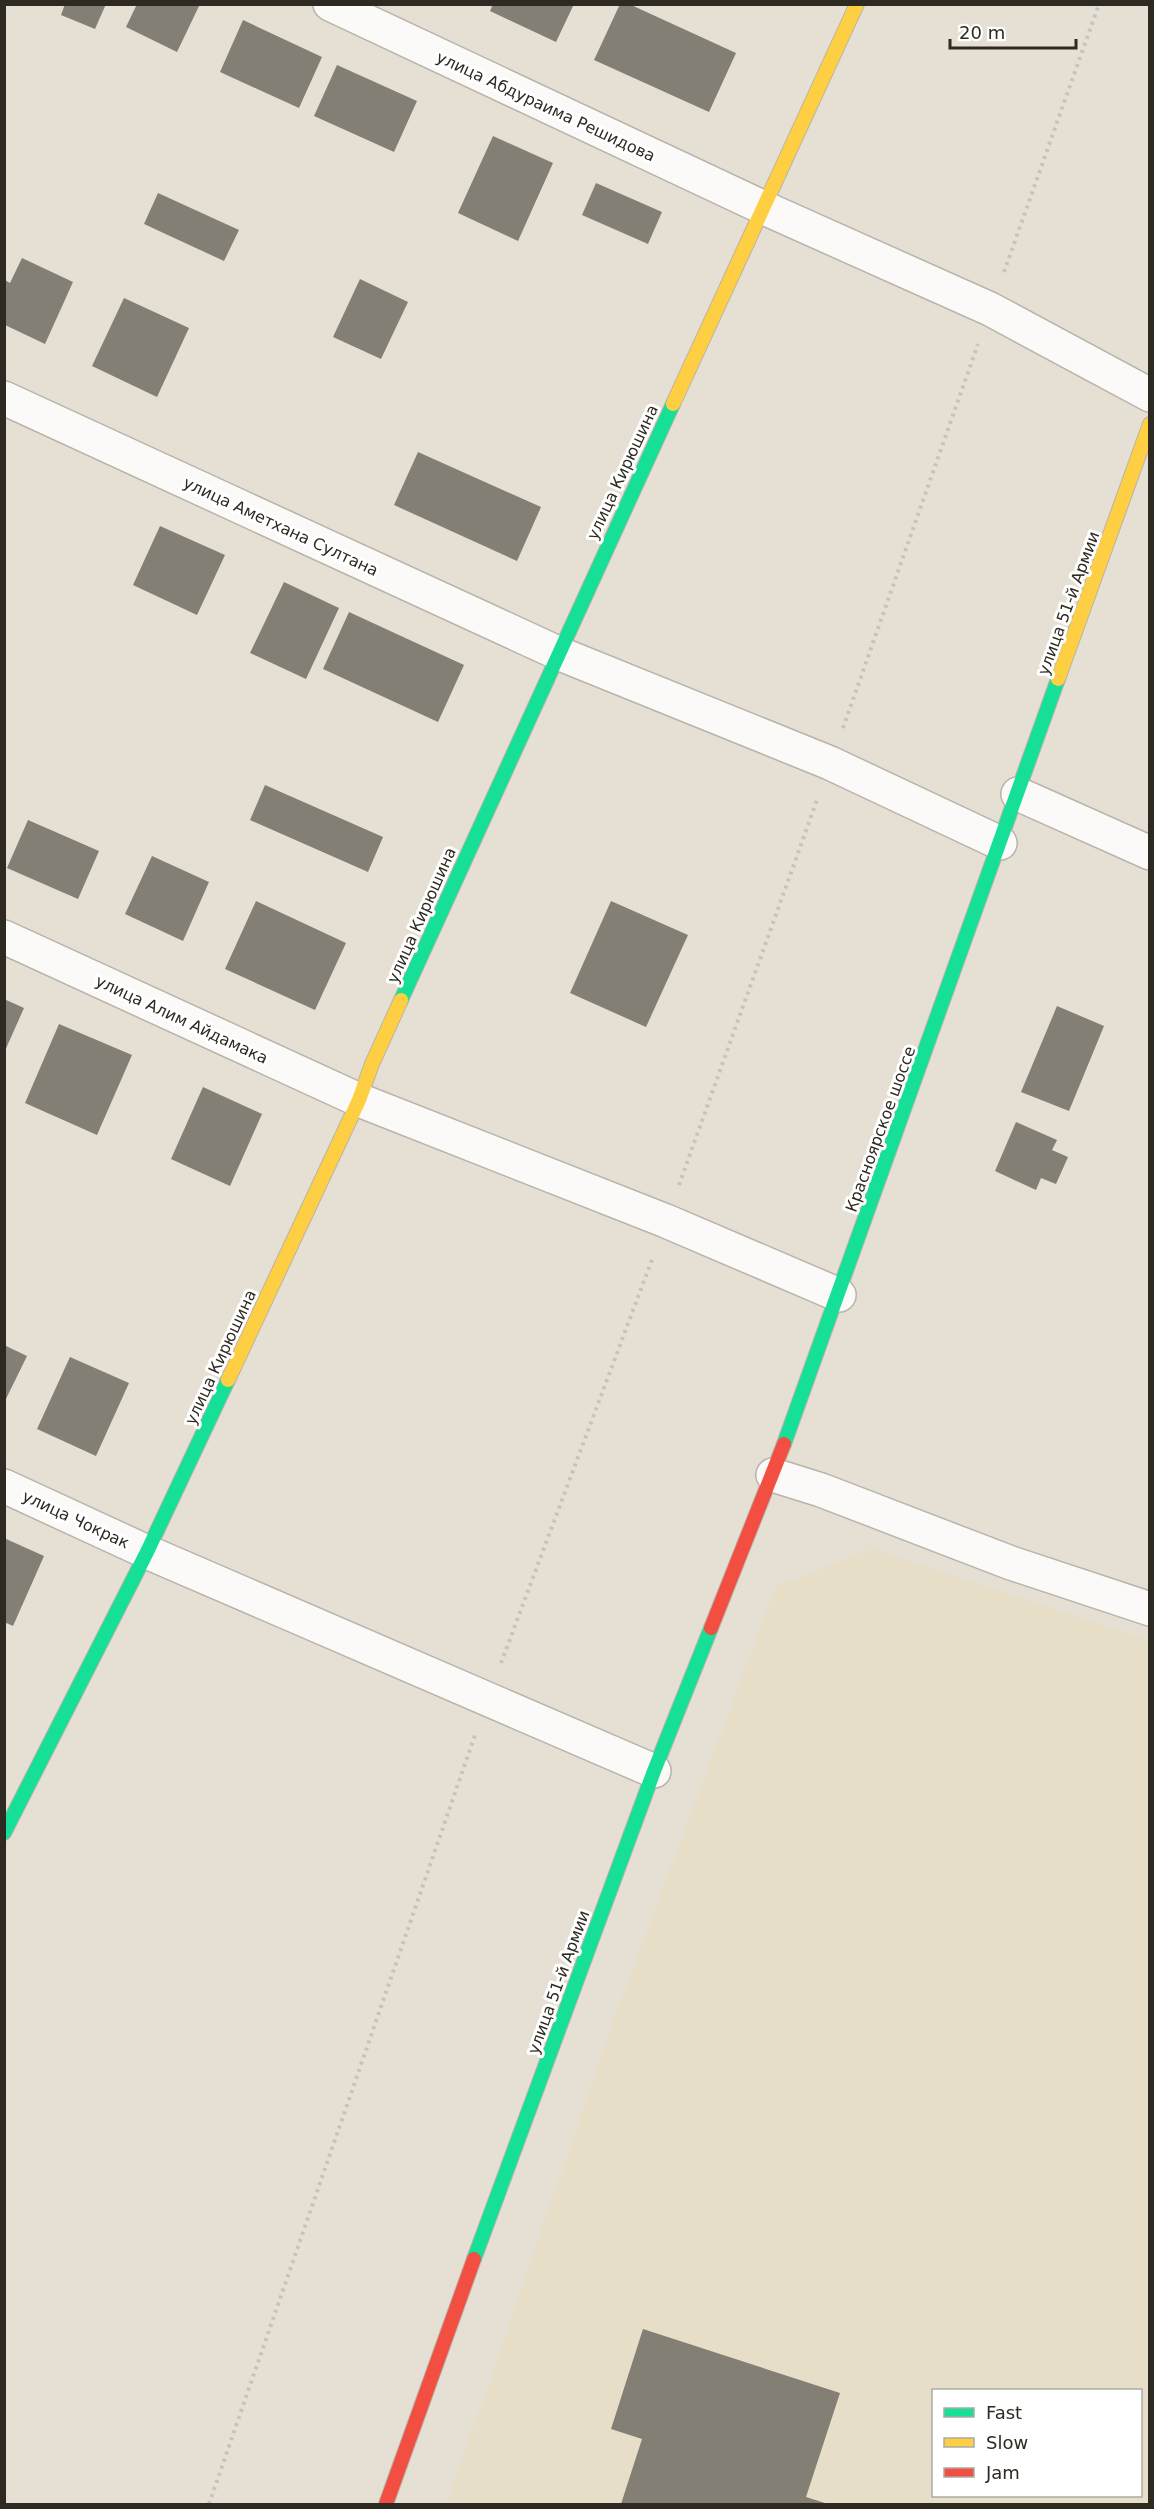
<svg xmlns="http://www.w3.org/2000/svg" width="1154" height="2509" viewBox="0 0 1154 2509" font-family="'DejaVu Sans',sans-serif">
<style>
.built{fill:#e7dec7;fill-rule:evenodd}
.building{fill:#837f75}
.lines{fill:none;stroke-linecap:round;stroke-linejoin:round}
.street-casing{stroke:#b8b4aa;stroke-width:36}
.fast-casing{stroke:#b8b4aa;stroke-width:16}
.slow-casing{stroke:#b8b4aa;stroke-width:16}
.jam-casing{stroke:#b8b4aa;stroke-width:16}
.path{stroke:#c5c3bf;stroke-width:4;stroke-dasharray:3 4.5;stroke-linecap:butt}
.street{stroke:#fbfaf8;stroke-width:33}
.fast{stroke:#16e098;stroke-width:14}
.slow{stroke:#ffcf43;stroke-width:14}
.jam{stroke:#f24e42;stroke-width:14}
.labels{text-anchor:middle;stroke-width:6;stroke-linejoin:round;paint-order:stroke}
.street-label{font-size:16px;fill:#2e2a21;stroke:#fff}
</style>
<rect width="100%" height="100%" fill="#e5e0d3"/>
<path class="built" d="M872 1549 1149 1640V2504H447L617 2011 776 1586ZM934 2390H1140V2496H934Z"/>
<path class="building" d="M65 4H106L95 29 61 15Z
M137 4H200L177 52 126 27Z
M493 4H574L556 42 490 11Z
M620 4H629L736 53 709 112 594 60Z
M243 20 322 57 299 108 220 72Z
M337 65 417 101 394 152 314 116Z
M493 136 553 163 518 241 458 213Z
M596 183 662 212 648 244 582 215Z
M158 193 239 230 224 261 144 224Z
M22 258 73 282 45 344 5 325V280L10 283Z
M360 279 408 302 381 359 333 337Z
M124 298 189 328 157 397 92 366Z
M418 452 541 507 517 561 394 505Z
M160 526 225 555 197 615 133 585Z
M284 582 339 608 306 679 250 653Z
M349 612 464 665 438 722 323 669Z
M265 785 383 837 368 872 250 820Z
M28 820 99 851 78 899 7 868Z
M152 856 209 882 183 941 125 914Z
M256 901 346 943 315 1010 225 969Z
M611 901 688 935 646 1027 570 993Z
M4 999 24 1008 4 1053Z
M1057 1006 1104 1026 1069 1111 1021 1092Z
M59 1024 132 1055 97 1135 25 1103Z
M203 1087 262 1114 230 1186 171 1159Z
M1016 1122 1057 1140 1052 1150 1068 1157 1056 1184 1041 1178 1036 1190 995 1171Z
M4 1345 27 1356 4 1403Z
M70 1357 129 1383 96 1456 37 1429Z
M4 1538 44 1556 13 1626 4 1622Z
M643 2329 840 2393 806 2497 828 2504H621L642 2439 611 2429Z"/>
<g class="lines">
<defs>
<path id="street" d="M330 4 762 207 990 309 1150 395
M4 398 558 653 830 763 1000 843
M1018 794 1150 853
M4 937 359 1100 666 1221 839 1295
M773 1475 821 1490 1011 1563 1150 1609
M4 1486 147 1552 654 1771"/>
<path id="fast" d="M401 1000 673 404
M784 1444 1058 679
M4 1833 147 1552 228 1380
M474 2259 654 1771 711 1628"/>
<path id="slow" d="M673 404 857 4
M1058 679 1150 424
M228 1380 359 1100 372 1064 401 1000"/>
<path id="jam" d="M711 1628 784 1444
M386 2504 474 2259"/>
</defs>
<use href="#street" class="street-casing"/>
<use href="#fast" class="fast-casing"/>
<use href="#slow" class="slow-casing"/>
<use href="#jam" class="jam-casing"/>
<path class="path" d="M1004 272 1099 4
M843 728 978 344
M679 1185 817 800
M501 1663 653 1257
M209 2504 475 1735"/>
<use href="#street" class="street"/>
<use href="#fast" class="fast"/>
<use href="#slow" class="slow"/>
<use href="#jam" class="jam"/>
</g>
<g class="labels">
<g class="street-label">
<text transform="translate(546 106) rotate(25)" y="6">улица Абдураима Решидова</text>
<text transform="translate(622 472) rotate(-65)" y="6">улица Кирюшина</text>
<text transform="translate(281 526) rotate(25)" y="6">улица Аметхана Султана</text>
<text transform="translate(1068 603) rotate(-70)" y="6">улица 51-й Армии</text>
<text transform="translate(421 915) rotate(-66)" y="6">улица Кирюшина</text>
<text transform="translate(182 1019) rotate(25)" y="6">улица Алим Айдамака</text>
<text transform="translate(880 1129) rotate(-70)" y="6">Красноярское шоссе</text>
<text transform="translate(220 1357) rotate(-65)" y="6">улица Кирюшина</text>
<text transform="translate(76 1519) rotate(25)" y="6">улица Чокрак</text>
<text transform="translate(558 1982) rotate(-70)" y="6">улица 51-й Армии</text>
</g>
</g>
<rect width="1154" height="2509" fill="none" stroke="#2e2a21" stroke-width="12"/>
<rect x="932" y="2389" width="210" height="108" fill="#ffffff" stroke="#abaaa6" stroke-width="1.5"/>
<rect x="944" y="2408" width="30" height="9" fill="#16e098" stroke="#abaaa6" stroke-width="1.5"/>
<text x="986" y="2419" font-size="18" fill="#2e2a21">Fast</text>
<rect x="944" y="2438" width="30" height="9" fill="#ffcf43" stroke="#abaaa6" stroke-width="1.5"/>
<text x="986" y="2449" font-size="18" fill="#2e2a21">Slow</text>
<rect x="944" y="2468" width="30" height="9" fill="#f24e42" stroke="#abaaa6" stroke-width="1.5"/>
<text x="986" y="2479" font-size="18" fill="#2e2a21">Jam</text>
<path d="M950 39v9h126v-9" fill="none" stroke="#2e2a21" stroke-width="3"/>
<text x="959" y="39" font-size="18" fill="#2e2a21" stroke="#ffffff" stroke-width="4.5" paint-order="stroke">20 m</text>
</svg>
